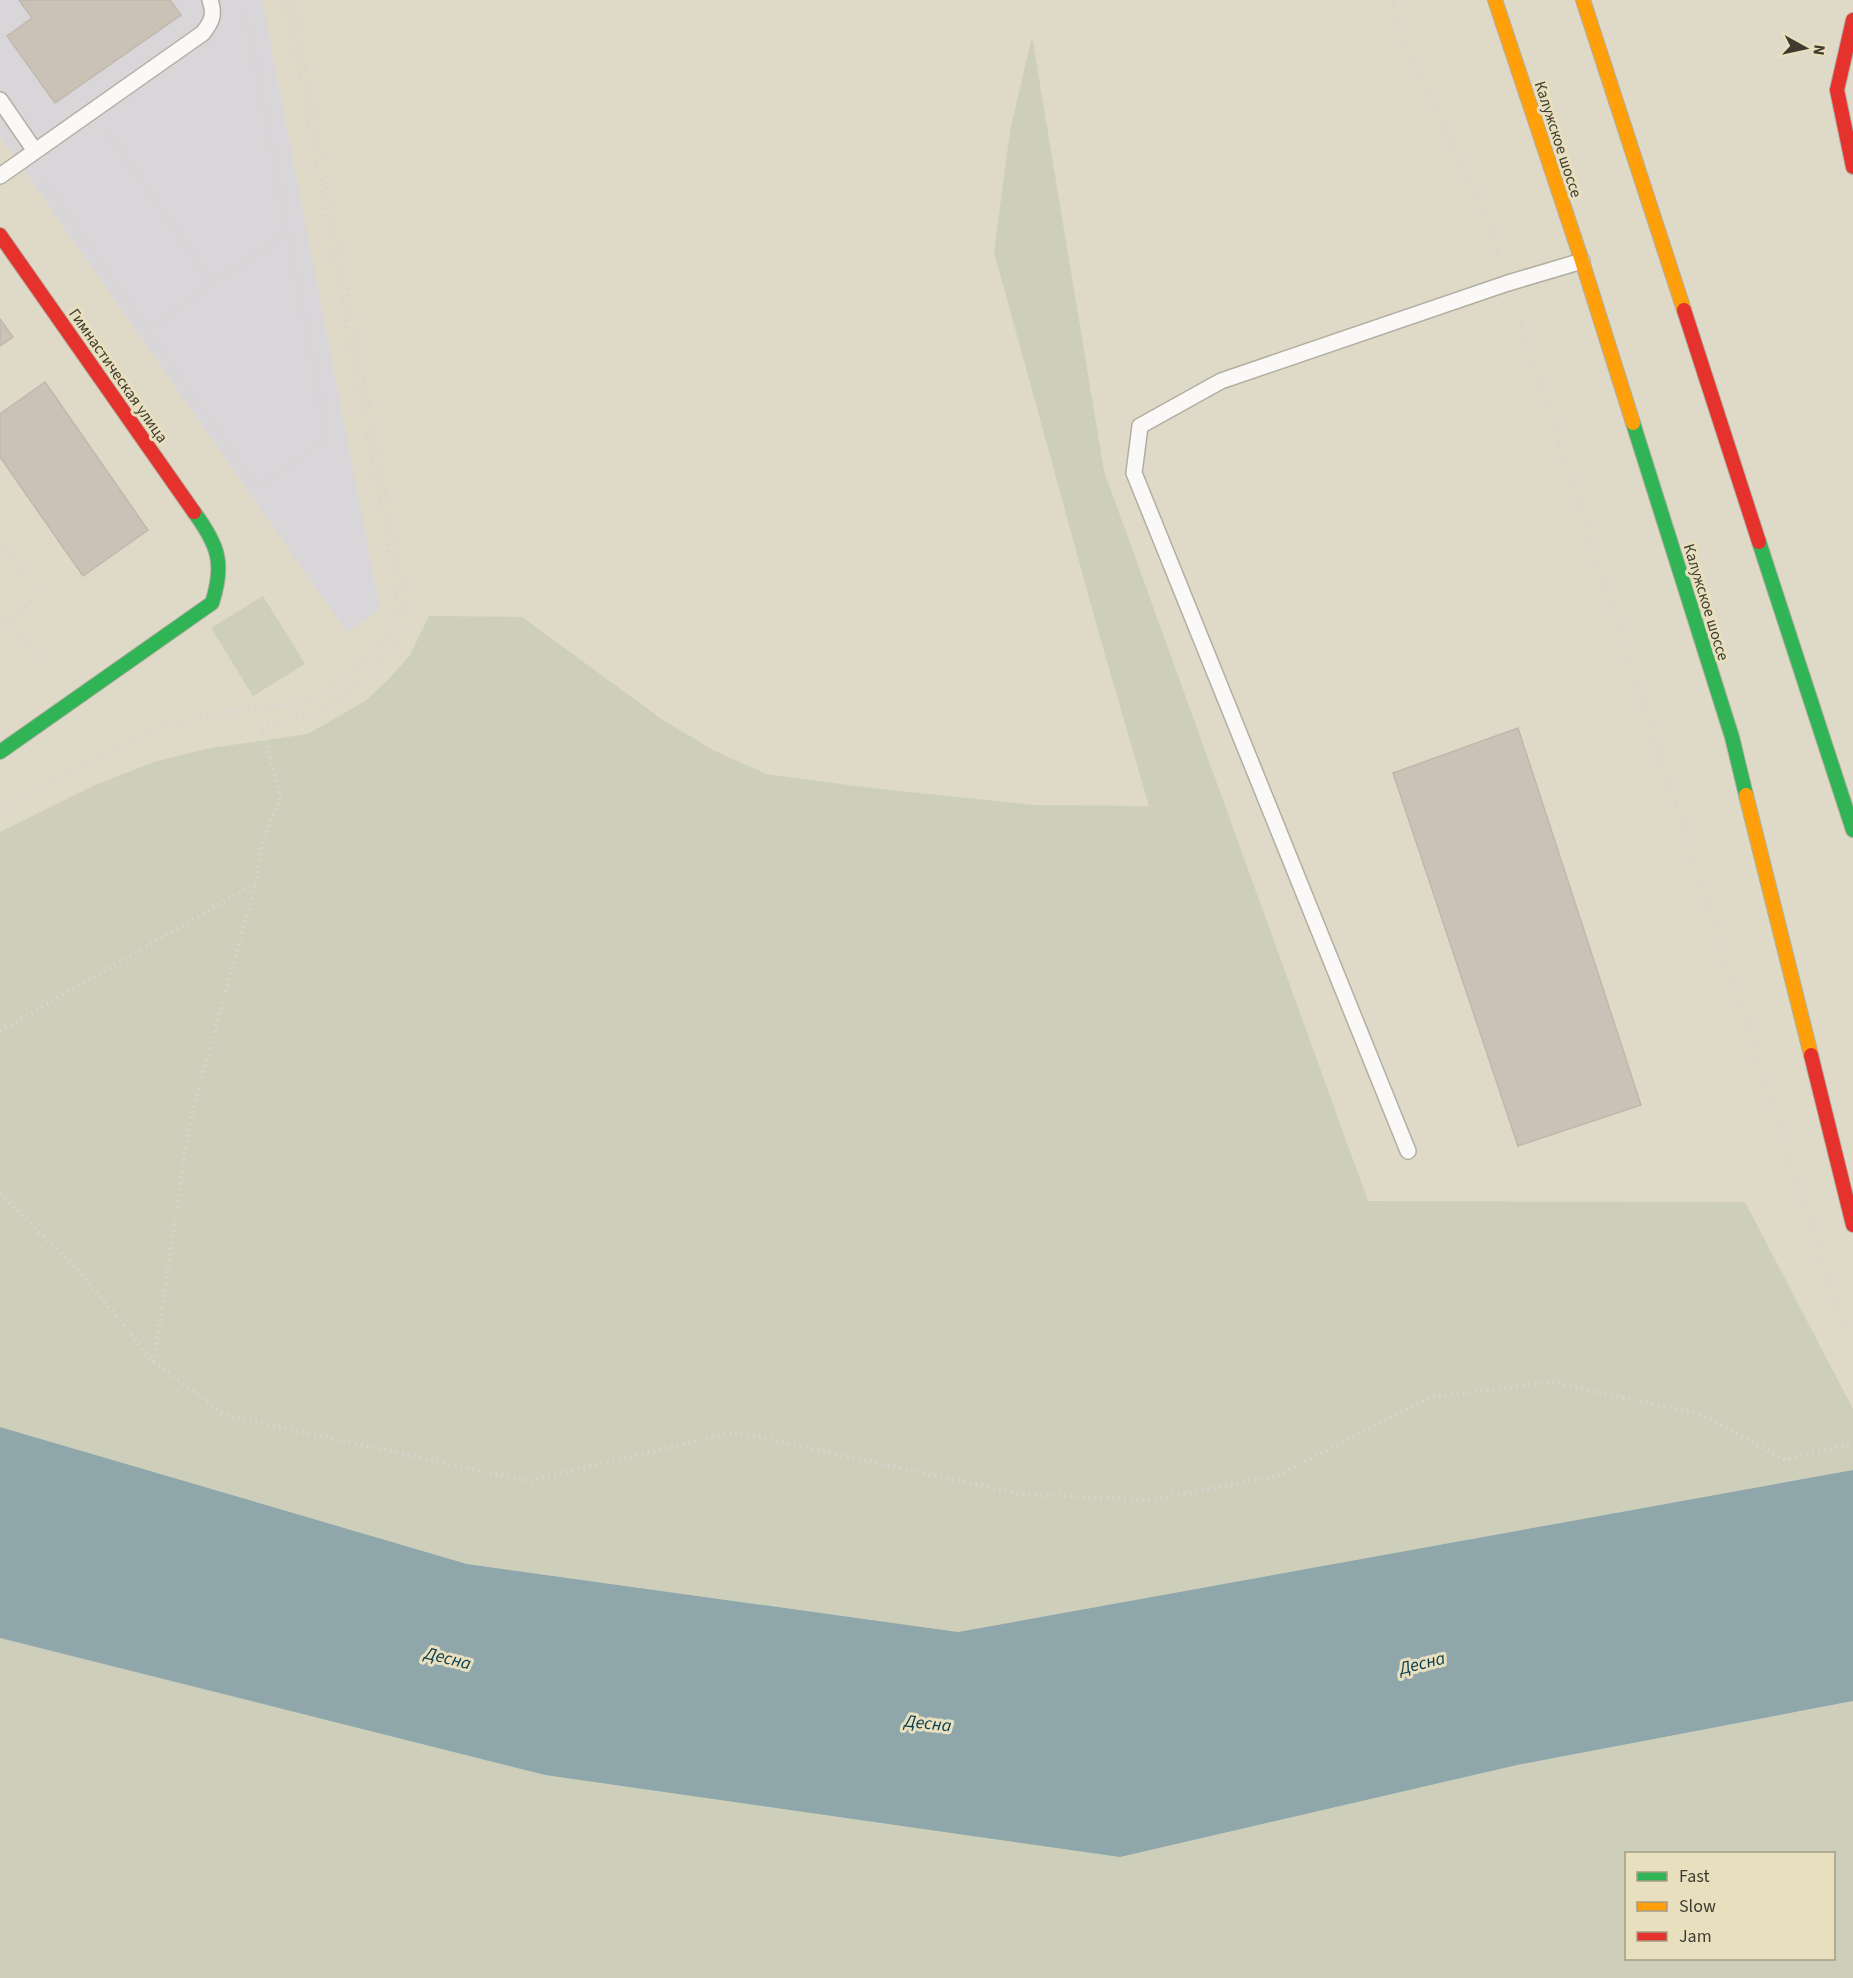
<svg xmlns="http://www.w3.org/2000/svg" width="1853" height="1978" viewBox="0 0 1853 1978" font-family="'Source Sans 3',sans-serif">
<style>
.education{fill:#d9d6da}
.green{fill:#cdcfbb;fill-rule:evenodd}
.water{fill:#8fa7ab}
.building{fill:#cac2b6;stroke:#c0b8ac;stroke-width:1.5}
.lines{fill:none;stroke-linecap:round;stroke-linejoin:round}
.lane-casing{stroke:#b2aea0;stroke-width:18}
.fast-casing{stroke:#b2aea0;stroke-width:16}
.slow-casing{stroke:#b2aea0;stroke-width:16}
.jam-casing{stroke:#b2aea0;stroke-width:16}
.path{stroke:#d6d5d0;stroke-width:4;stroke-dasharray:1.5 4.5;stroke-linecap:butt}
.lane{stroke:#faf9f7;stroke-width:15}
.fast{stroke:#30b455;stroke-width:14}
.slow{stroke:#ff9f0a;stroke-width:14}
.jam{stroke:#e5322d;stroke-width:14}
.labels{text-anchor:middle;stroke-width:6;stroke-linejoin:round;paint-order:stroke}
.street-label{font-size:16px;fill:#3f3c2f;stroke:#e8dfbf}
.water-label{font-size:18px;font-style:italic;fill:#033c4d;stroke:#e8dfbf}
</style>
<rect width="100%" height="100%" fill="#dfdac8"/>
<path class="education" d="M0 0H262L380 609 347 632 0 136Z"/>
<path class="green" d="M1032 36 1104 471 1368 1201 1745 1202 1853 1409V1470L958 1632 467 1564 0 1427V832L97 784 157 761 210 748 308 734 365 701 388 680 410 655 429 616 522 617 663 720 713 750 766 774 871 788 1034 805 1149 806 1101 641 994 252 1010 131Z
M263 596 305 664 253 696 211 628Z
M0 1638 545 1775 1517 1765 1853 1701V1978H0ZM1626 1854H1834V1958H1626Z"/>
<path class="water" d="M0 1427 467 1564 958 1632 1853 1470V1701L1517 1765 1120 1857 545 1775 0 1638Z"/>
<path class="building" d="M19 0H170L181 15 55 103 7 36 32 18Z
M0 319 13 337 0 346Z
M45 382 148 530 83 576 0 457V414Z
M1518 728 1641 1105 1518 1146 1393 773Z"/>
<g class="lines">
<defs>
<path id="lane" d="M0 100 35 151
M0 176 203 33C212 21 215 15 210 0
M1408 1151 1134 473 1140 426 1221 381 1508 283 1582 261"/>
<path id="fast" d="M1633 423 1732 737 1746 795
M1759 542 1853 830
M0 752 212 603C225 563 218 545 194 512"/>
<path id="slow" d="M1495 0 1582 261 1633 423
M1583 0 1684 310
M1746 795 1811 1055"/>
<path id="jam" d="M1853 20 1837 90 1853 167
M0 235 194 512
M1684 310 1759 542
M1811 1055 1853 1225"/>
</defs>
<use href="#lane" class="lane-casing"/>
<use href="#fast" class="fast-casing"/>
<use href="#slow" class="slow-casing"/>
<use href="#jam" class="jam-casing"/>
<path class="path" d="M1392 0 1409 54 1485 212 1500 259
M107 132 213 283
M41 179 253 483 262 484 322 442 325 438 326 430 248 26 244 18 240 15
M1516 309 1844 1327
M146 330 288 231
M0 540 31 584C39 605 15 615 0 626
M9 619 49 675
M0 810 164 725 216 713 303 703 343 681 376 652 389 636 397 606 396 588 285 0
M0 1031 256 883C259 850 265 829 281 800L261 724C277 721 295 720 310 714 342 701 381 672 396 640 404 624 404 604 403 586L293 0
M0 1194 79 1271 154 1362 225 1415 527 1481 735 1432 1020 1494 1150 1500 1277 1476 1431 1397 1552 1382 1703 1415 1785 1460 1853 1443
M154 1362 190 1120 256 883"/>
<use href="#lane" class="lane"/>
<use href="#fast" class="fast"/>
<use href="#slow" class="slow"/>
<use href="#jam" class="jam"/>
</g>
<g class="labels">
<g class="street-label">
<text transform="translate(1559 139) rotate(72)" y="6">Калужское шоссе</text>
<text transform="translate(119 375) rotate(55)" y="6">Гимнастическая улица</text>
<text transform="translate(1707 602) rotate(73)" y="6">Калужское шоссе</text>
</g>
<g class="water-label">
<text transform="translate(448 1658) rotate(14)" y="6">Десна</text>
<text transform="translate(1422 1663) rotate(-14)" y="6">Десна</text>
<text transform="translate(928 1723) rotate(6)" y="6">Десна</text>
</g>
</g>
<rect x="1625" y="1852" width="210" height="108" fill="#e8dfbf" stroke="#a49e85" stroke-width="1.5"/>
<rect x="1637" y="1872" width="30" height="9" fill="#30b455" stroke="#a49e85" stroke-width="1.5"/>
<text x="1679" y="1882" font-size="18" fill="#3f3c2f">Fast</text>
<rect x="1637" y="1902" width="30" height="9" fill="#ff9f0a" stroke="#a49e85" stroke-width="1.5"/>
<text x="1679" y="1912" font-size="18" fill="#3f3c2f">Slow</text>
<rect x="1637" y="1932" width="30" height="9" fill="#e5322d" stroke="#a49e85" stroke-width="1.5"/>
<text x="1679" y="1942" font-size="18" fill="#3f3c2f">Jam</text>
<g transform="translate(1805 48) rotate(98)" stroke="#e8dfbf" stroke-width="4.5" paint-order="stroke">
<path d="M0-4.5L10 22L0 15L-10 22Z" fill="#3f3c2f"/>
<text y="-9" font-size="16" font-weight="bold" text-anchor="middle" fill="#3f3c2f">N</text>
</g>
</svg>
